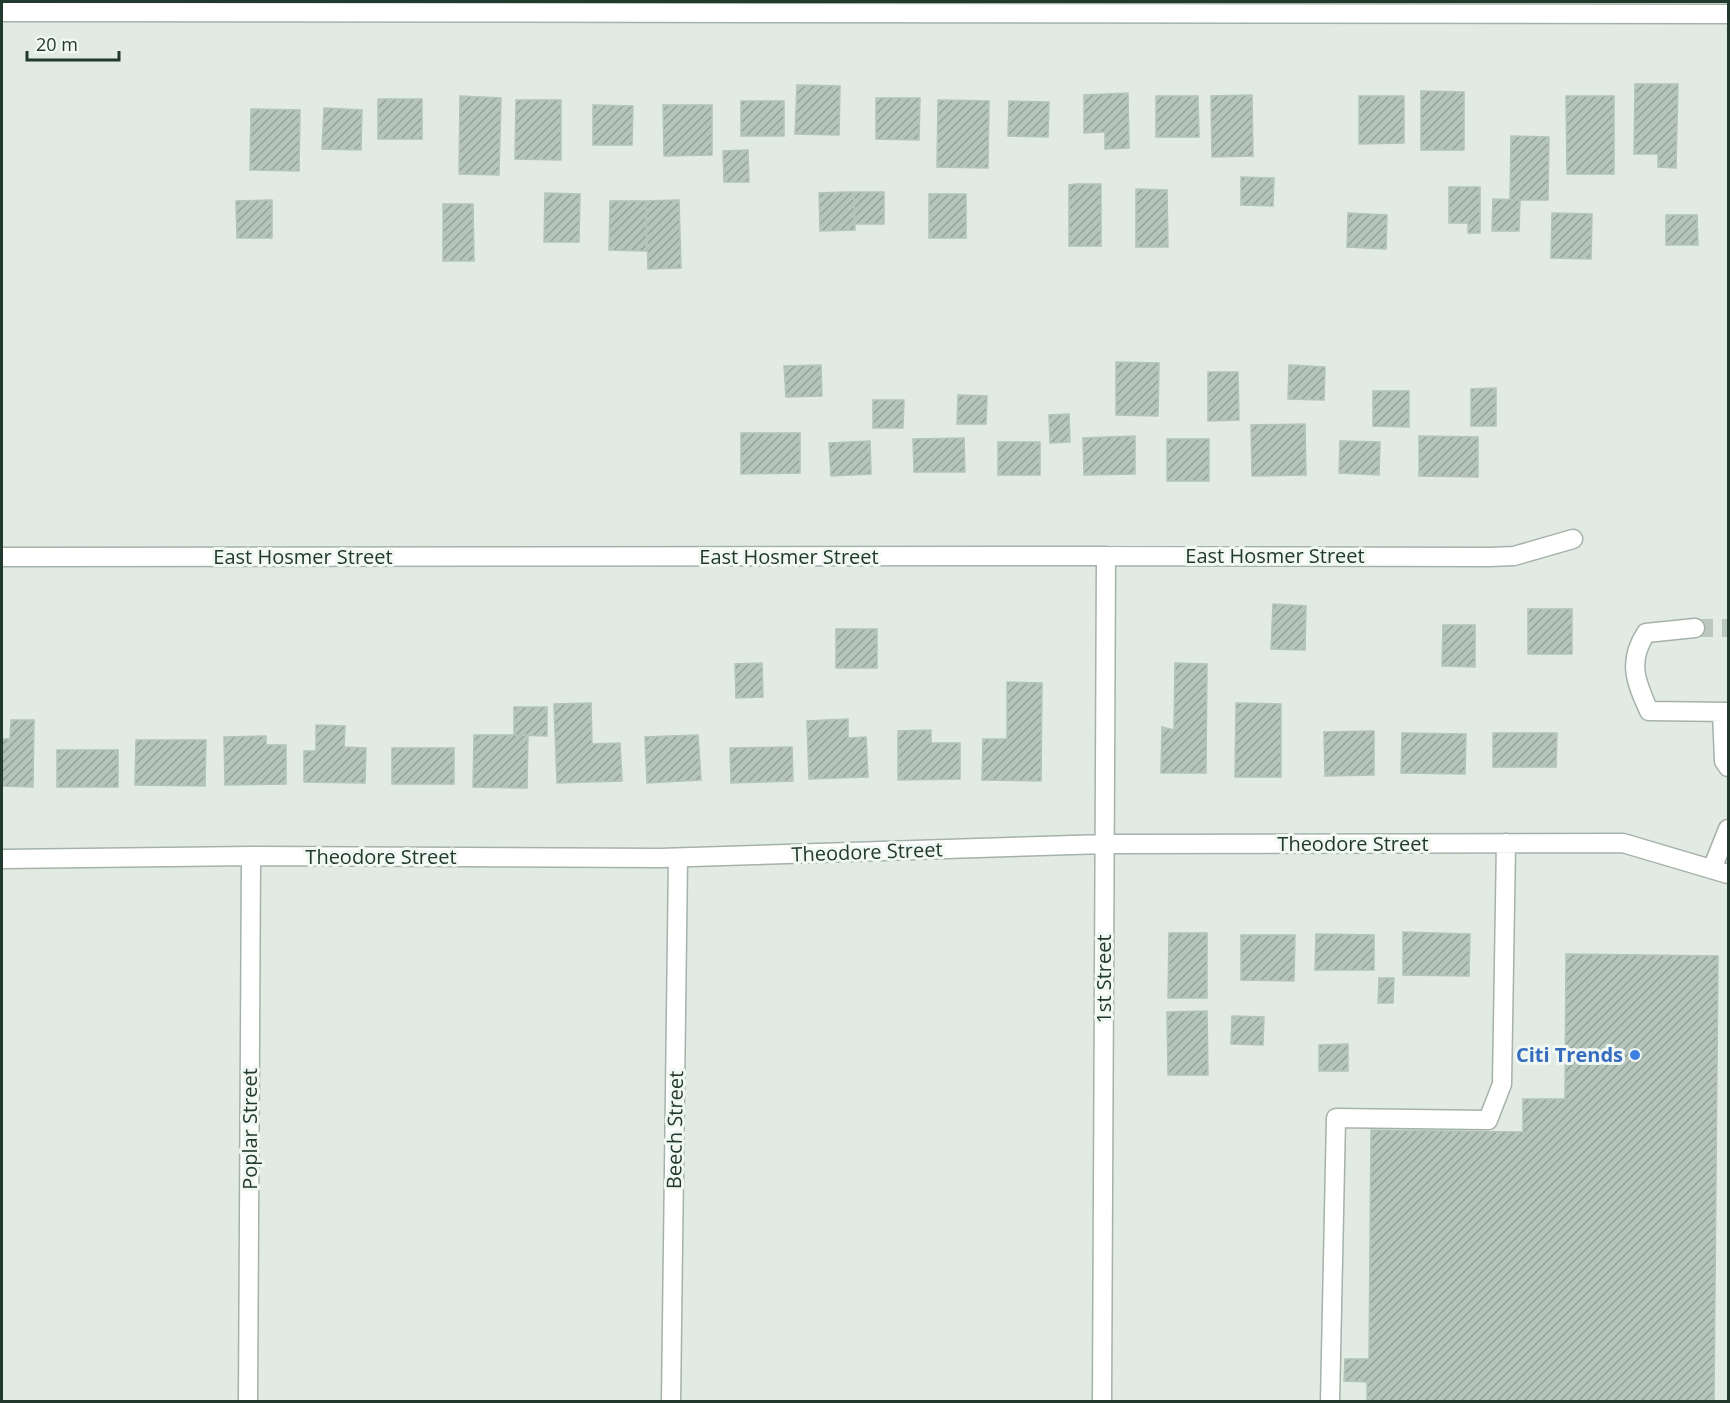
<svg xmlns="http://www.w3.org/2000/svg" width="1730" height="1403" viewBox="0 0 1730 1403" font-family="'Open Sans',sans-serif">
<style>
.building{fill:url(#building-hatch);stroke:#b3c4b9;stroke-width:1.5}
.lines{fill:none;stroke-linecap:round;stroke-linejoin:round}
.minor-tunnel{stroke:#bbc8c0;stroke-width:18;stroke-dasharray:18 9;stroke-linecap:butt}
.minor-casing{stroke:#a4b2aa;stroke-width:21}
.minor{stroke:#fff;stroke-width:18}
.shop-dot{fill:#3f7fe0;stroke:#f1f7f3;stroke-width:2}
.labels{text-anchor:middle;stroke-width:6;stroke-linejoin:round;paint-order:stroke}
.street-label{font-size:20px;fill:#223a2e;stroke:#f1f7f3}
.shop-label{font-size:20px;font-weight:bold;fill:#366cbe;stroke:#f1f7f3;text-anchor:end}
</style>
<defs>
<pattern id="building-hatch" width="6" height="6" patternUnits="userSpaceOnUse" patternTransform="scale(1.5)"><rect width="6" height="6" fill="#b6c5bc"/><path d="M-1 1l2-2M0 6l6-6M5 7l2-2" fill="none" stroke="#94a199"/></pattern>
</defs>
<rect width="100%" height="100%" fill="#e1ebe4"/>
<path class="building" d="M1635 84H1678L1676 168 1658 167V154H1634Z
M797 85 840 86 839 135 795 134Z
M1421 91 1464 92V150H1421Z
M1128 93 1129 148 1105 149V132L1084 133V95Z
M1252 95 1253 156 1212 157 1211 96Z
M460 96 501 98 499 175 459 174Z
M1156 96H1198L1199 137H1156Z
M1359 96H1404V143L1359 144Z
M1566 96H1614V174H1567Z
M876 98H920L919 140 876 139Z
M378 99H422V139H378Z
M516 100H561V160L515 159Z
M938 100 989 101 988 168 937 167Z
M741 101H784V136H741Z
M1009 101 1049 102 1048 137 1008 136Z
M593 105 633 106 632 145H593Z
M663 105H712V155L664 156Z
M324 108 362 110 361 150 322 149Z
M251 109 300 110 299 171 250 170Z
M1511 136 1549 137 1548 200H1510Z
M748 150 749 182H724L723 151Z
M1241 177 1274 178 1273 206 1241 205Z
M1076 184H1101V246H1069V185Z
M1449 187H1480V233H1468V223H1449Z
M1136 189 1167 190 1168 247H1136Z
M845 192H854L855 230 820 231 819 193Z
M854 192H884V224H854Z
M545 193 580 194 579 242H544Z
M929 194H966V238H929Z
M1493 199 1520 200 1519 231H1492Z
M272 200V238H237L236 201Z
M679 200 681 268 648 269 646 201Z
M610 201H646V251L609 250Z
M443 204H473L474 261H443Z
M1348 213 1387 215 1386 249 1347 247Z
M1552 213 1592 214 1591 259 1551 258Z
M1666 215H1697L1698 245H1666Z
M1116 362 1159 363 1158 416 1116 415Z
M821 365 822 396 786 397 784 366Z
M1289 365 1325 367 1324 400 1288 399Z
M1208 372H1238L1239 420 1208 421Z
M1496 388V426H1471V389Z
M1373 391H1409V427L1373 426Z
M958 395 987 396 986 424H957Z
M873 400H904L903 428H873Z
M1069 414 1070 442 1050 443 1049 415Z
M1305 424 1306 475 1252 476 1251 425Z
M741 433H800V473L741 474Z
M1135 436V474L1084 475 1083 438Z
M1419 436 1478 437V477L1419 476Z
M964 438 965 472H914L913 439Z
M1167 439H1209V481H1167Z
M870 441 871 474 831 476 829 443Z
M1340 441 1380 442 1379 475 1339 473Z
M998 442H1040V475H998Z
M1273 604 1306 606 1305 650 1271 649Z
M1528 609H1572V654H1528Z
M1443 625H1475V667L1442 666Z
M836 629H877V668H836Z
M762 663 763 697 736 698 735 664Z
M1175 663 1207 664 1206 773H1161L1162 727 1174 730Z
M1007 682 1042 683 1041 781 982 780 983 739H1007Z
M591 703 592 744 620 743 622 781 557 783 554 704Z
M1236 703 1281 704V777H1235Z
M514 707H547V736L514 735Z
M848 719V738L866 737 868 777 809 779 807 721Z
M11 720H34L33 787 2 786V739H10Z
M316 725 345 726 344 747 366 748 365 783 304 782V751H316Z
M931 730V743H960V779L898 780V731Z
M1374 731V775L1325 776 1324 732Z
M1402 733 1466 734 1465 774 1401 773Z
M1493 733H1557L1556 767H1493Z
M474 735H528L527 788 473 787Z
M698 735 701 780 647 783 645 737Z
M266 736V745H286V784L225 785 224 737Z
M136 740H206L205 786 135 785Z
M792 747 793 781 731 783 730 748Z
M392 748H454V784H392Z
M57 750H118V787H57Z
M1403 932 1470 934 1469 976 1403 975Z
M1169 933H1207V998H1168Z
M1316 934 1374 935V970H1315Z
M1241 935H1295L1294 981 1241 980Z
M1566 954 1718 956 1714 1402H1367V1382L1344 1381 1345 1359H1369L1371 1130 1523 1132V1099H1565Z
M1379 978H1394L1393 1003H1378Z
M1207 1011 1208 1075H1168L1167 1012Z
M1232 1016 1264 1017 1263 1045 1231 1044Z
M1348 1044V1071H1319V1045Z"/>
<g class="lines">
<path class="minor-tunnel" d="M1695 628H1728"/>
<defs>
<path id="minor" d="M2 12 1728 14
M2 557 1106 556 1490 557 1514 556 1573 539
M1695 628 1646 633C1627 662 1636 682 1649 711L1728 712
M1722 712 1724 761 1728 767
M2 859 251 856 660 858 1105 844 1623 843 1728 874
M1712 869 1728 829
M248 1402 251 856
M671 1402 678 858
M1102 1402 1106 556
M1330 1402 1336 1118 1488 1120 1502 1084 1506 843"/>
</defs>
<use href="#minor" class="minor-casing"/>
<use href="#minor" class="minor"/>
</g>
<circle class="shop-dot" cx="1635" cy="1055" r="6"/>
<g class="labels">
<g class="street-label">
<text x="1275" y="563">East Hosmer Street</text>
<text x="303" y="564">East Hosmer Street</text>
<text x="789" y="564">East Hosmer Street</text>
<text x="1353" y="851">Theodore Street</text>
<text transform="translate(867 852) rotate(-2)" y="7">Theodore Street</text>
<text x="381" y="864">Theodore Street</text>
<text transform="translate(1104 979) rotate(-90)" y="7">1st Street</text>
<text transform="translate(250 1129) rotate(-90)" y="7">Poplar Street</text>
<text transform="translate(675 1130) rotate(-89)" y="7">Beech Street</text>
</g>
<g class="shop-label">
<text x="1623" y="1062">Citi Trends</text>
</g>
</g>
<rect width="1730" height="1403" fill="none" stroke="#223a2e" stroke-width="6"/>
<path d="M27 51v9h92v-9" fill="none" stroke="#223a2e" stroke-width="3"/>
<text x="36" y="51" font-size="18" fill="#223a2e" stroke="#f1f7f3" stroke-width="4.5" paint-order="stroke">20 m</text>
</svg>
